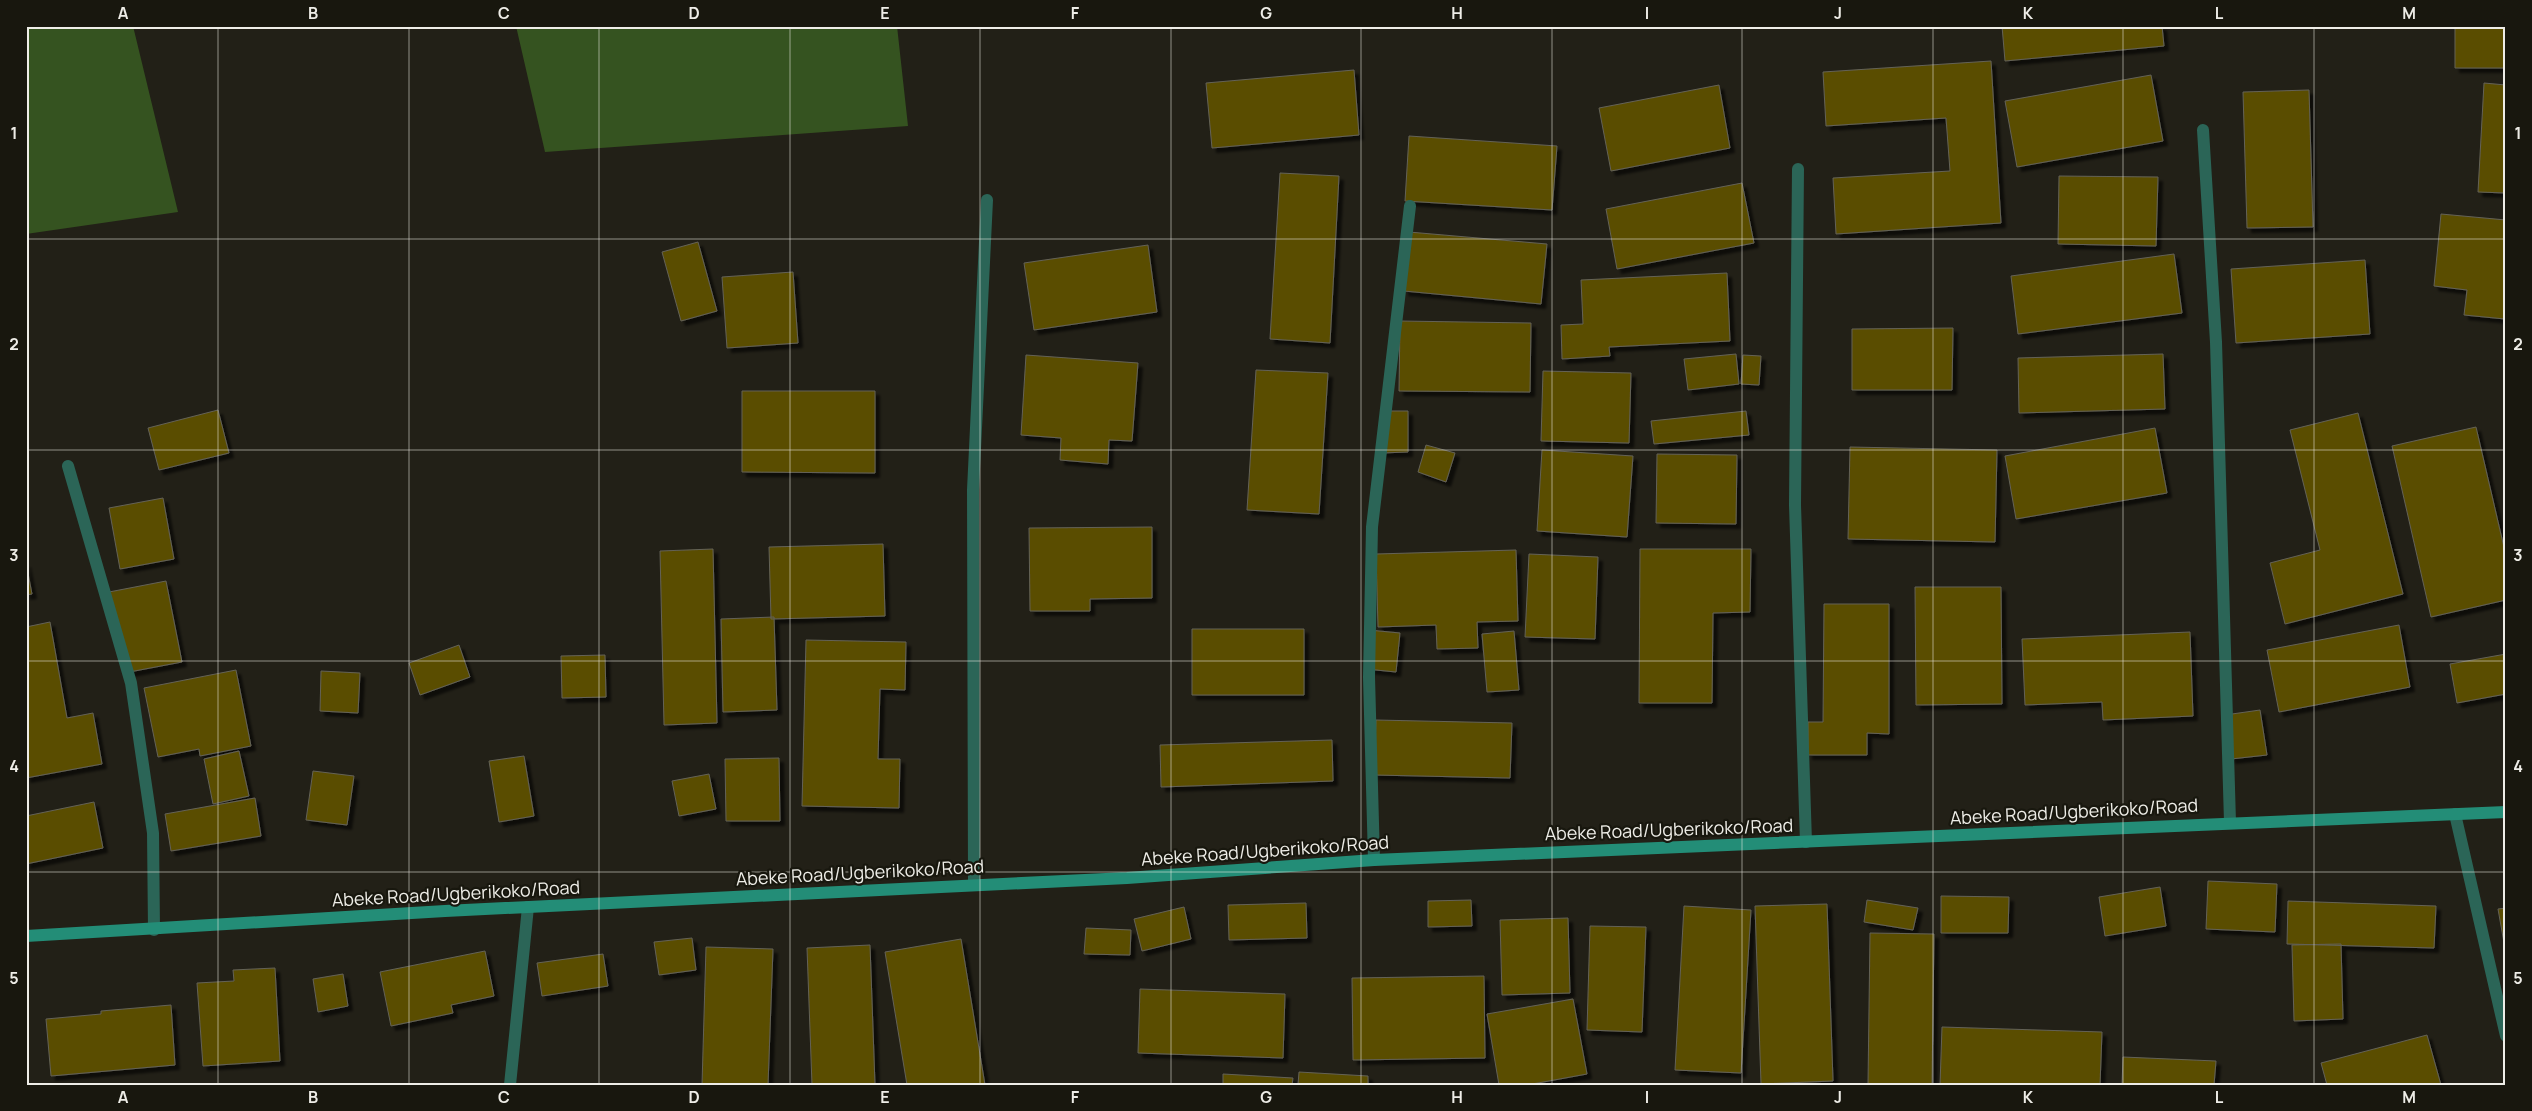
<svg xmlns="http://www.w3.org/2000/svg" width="2532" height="1111" viewBox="0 0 2532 1111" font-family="Manrope,sans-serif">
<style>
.forest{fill:#355320}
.building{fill:#5a4d03;stroke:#646257;filter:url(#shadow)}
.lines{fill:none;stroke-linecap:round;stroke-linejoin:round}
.street{stroke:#2b6557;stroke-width:12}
.secondary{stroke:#238d77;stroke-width:12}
.grid{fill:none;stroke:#eeede7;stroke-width:1;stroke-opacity:0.55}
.labels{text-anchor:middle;stroke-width:4.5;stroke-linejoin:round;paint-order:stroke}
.street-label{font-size:18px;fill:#eeede7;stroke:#18170e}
.neatline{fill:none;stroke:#eeede7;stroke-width:2}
.grid-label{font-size:16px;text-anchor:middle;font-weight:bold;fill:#eeede7}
</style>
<defs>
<filter id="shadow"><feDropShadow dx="4.5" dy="4.5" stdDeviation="1" flood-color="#0009"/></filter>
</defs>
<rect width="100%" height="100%" fill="#222017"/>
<path class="forest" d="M26 26H133L178 212 26 234Z
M516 26H897L908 126 545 152Z"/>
<path class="building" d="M2002 26H2162L2164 46 2005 61Z
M2455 26H2506V68H2455Z
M1991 61 2001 223 1836 234 1833 178 1950 171 1946 118 1826 126 1823 72Z
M1354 70 1359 135 1212 148 1206 83Z
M2151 75 2163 141 2017 167 2005 101Z
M2484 83 2506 85V193L2478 192Z
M1719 85 1730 148 1611 171 1599 108Z
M2309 90 2313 227 2247 228 2243 92Z
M1409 136 1557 146 1552 210 1405 201Z
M1280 173 1339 176 1330 343 1270 339Z
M2059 176 2158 177 2156 246 2058 244Z
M1742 183 1754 243 1617 269 1606 209Z
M2441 214 2506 220 2505 319 2464 315 2467 290 2434 286Z
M1409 232 1547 244 1541 304 1404 291Z
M698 242 717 311 681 321 662 252Z
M1148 245 1157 312 1034 330 1024 263Z
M2174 254 2182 313 2018 334 2011 276Z
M2365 260 2370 334 2236 343 2231 269Z
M793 272 798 343 727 348 722 277Z
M1727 273 1730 341 1609 347 1610 356 1562 359 1561 325 1583 324 1581 280Z
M1400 321 1531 323 1530 392 1399 391Z
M1953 328 1952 390H1852V329Z
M1736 354 1739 384 1688 390 1684 359Z
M2163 354 2165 409 2019 413 2018 358Z
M1026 355 1138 363 1132 441 1109 440 1108 464 1060 460 1061 438 1021 435Z
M1743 355 1761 356 1759 385 1741 384Z
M1256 370 1328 373 1319 514 1247 510Z
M1543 371 1631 373 1629 443 1541 441Z
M742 391H875V473L742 472Z
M218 410 229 453 159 470 148 428Z
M1381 411H1408V452L1381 453Z
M1746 411 1749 435 1654 444 1651 421Z
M2358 413 2403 594 2285 624 2270 563 2320 550 2290 430Z
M2476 427 2506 556V600L2431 617 2392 446Z
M2155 428 2167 493 2016 519 2005 456Z
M1426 445 1455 453 1446 482 1418 472Z
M1850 447 1997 450 1995 542 1848 539Z
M1542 450 1633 456 1627 537 1537 531Z
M1657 454 1737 455 1736 524 1656 523Z
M163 498 174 559 120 569 109 508Z
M1152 527V598L1090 599V611H1030L1029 528Z
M883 544 885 616 771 619 769 547Z
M713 549 717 723 664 725 660 551Z
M1640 549H1751L1750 612 1713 613 1712 703H1639Z
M1516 550 1518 621 1477 622 1478 648 1437 649 1436 625 1378 627 1376 554Z
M1529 554 1598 557 1595 639 1525 637Z
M26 563 32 594 26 595Z
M166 581 182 662 124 673 109 592Z
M1915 587H2001L2002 704 1916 705Z
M1824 604H1889V734L1867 733V755H1808V722H1823Z
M774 617 777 710 723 712 721 619Z
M50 622 67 718 93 713 102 764 26 778V627Z
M2399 625 2410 687 2279 712 2267 650Z
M1192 629H1304V695H1192Z
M1369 630 1400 633 1396 672 1366 669Z
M1514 631 1519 690 1487 692 1482 634Z
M2190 632 2193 716 2103 720 2102 702 2025 705 2022 639Z
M806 640 906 642 905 690 880 689 878 759H900L899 808 802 806Z
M459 645 470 677 420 695 409 663Z
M2506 654V694L2457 703 2450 664Z
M605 655 606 697 562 698 561 656Z
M236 670 251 746 200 756 199 749 158 757 144 688Z
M321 671 360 673 358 713 320 711Z
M2260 710 2267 755 2231 759 2225 715Z
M1376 720 1512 723 1510 778 1374 775Z
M1332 740 1333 781 1161 787 1160 745Z
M239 751 249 796 213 804 204 759Z
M524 756 534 816 499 822 489 761Z
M779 758 780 821H726L725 759Z
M313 771 354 776 347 825 306 820Z
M709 774 716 809 679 816 672 781Z
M255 798 261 836 171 851 165 814Z
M94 802 103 848 26 864V816Z
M2208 881 2277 884 2275 932 2206 929Z
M2160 887 2166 926 2105 936 2099 897Z
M1941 896 2009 897 2008 933H1941Z
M1471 900 1472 926 1428 927V901Z
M1867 900 1918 908 1913 930 1864 922Z
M2288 901 2436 906 2434 948 2287 944Z
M1306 903 1307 938 1229 940 1228 905Z
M1827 904 1833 1081 1761 1084 1755 906Z
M1684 906 1751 910 1741 1073 1675 1070Z
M1184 907 1191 939 1142 951 1134 919Z
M2506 908V954L2498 909Z
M1568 918 1570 993 1502 995 1500 920Z
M1590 926 1646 927 1642 1032 1587 1030Z
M1086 928 1131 930 1130 955 1084 954Z
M1870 933 1934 934 1932 1085 1868 1084Z
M692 938 696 970 659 975 654 942Z
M961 939 985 1085H907L885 952Z
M2341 944 2343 1019 2294 1021 2292 945Z
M870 945 875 1085H812L807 948Z
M706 947 773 949 768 1085H702Z
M485 951 494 996 451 1005 453 1013 391 1026 380 972Z
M603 954 608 986 542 996 537 963Z
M275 968 280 1061 203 1066 197 983 234 981 233 970Z
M343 974 348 1006 318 1012 313 979Z
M1484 976 1485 1058 1353 1060 1352 978Z
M1140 989 1285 994 1283 1058 1138 1053Z
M1573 999 1587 1074 1527 1085H1499L1487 1014Z
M171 1005 175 1065 51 1076 46 1019 101 1014V1011Z
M1942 1027 2102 1032 2100 1085H1940Z
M2427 1035 2441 1085H2327L2321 1063Z
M2123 1057 2216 1061 2214 1085H2122Z
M1299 1072 1368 1076V1085H1298Z
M1223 1074 1293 1078 1292 1085H1223Z"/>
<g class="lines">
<path class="street" d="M2203 130 2216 342 2230 822
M1798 169 1795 505 1806 842
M68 466 131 683 153 833 154 930
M2455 814 2506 1036
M1374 860 1369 677 1372 527 1410 206
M974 884 973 490 987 200
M510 1085 528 907"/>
<path class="secondary" d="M26 936 445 911 1127 878 1374 860 2506 812"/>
</g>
<path class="grid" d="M218 26V1085M409 26V1085M599 26V1085M790 26V1085M980 26V1085M1171 26V1085M1361 26V1085M1552 26V1085M1742 26V1085M1933 26V1085M2123 26V1085M2314 26V1085M26 239H2506M26 450H2506M26 661H2506M26 872H2506"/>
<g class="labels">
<g class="street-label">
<text transform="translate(2074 812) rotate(-3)" y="6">Abeke Road/Ugberikoko/Road</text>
<text transform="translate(1669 830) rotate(-2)" y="6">Abeke Road/Ugberikoko/Road</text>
<text transform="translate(1265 851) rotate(-4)" y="6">Abeke Road/Ugberikoko/Road</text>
<text transform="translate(860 873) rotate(-3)" y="6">Abeke Road/Ugberikoko/Road</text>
<text transform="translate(456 894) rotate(-3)" y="6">Abeke Road/Ugberikoko/Road</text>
</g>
</g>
<rect width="2532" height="1111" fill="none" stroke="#18170e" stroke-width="55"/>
<rect x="28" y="28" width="2476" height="1056" class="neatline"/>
<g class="grid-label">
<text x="123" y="19">A</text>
<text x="313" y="19">B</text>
<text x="504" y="19">C</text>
<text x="694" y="19">D</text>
<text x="885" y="19">E</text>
<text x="1075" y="19">F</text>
<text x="1266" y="19">G</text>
<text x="1457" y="19">H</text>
<text x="1647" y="19">I</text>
<text x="1838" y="19">J</text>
<text x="2028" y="19">K</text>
<text x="2219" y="19">L</text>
<text x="2409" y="19">M</text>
<text x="14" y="139">1</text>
<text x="2518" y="139">1</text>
<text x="14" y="350">2</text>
<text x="2518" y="350">2</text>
<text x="14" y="561">3</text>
<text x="2518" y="561">3</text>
<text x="14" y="772">4</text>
<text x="2518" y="772">4</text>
<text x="14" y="984">5</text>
<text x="2518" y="984">5</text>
<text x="123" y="1103">A</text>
<text x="313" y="1103">B</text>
<text x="504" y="1103">C</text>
<text x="694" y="1103">D</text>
<text x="885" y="1103">E</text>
<text x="1075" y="1103">F</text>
<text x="1266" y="1103">G</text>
<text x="1457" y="1103">H</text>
<text x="1647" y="1103">I</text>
<text x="1838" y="1103">J</text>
<text x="2028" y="1103">K</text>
<text x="2219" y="1103">L</text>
<text x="2409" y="1103">M</text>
</g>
</svg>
